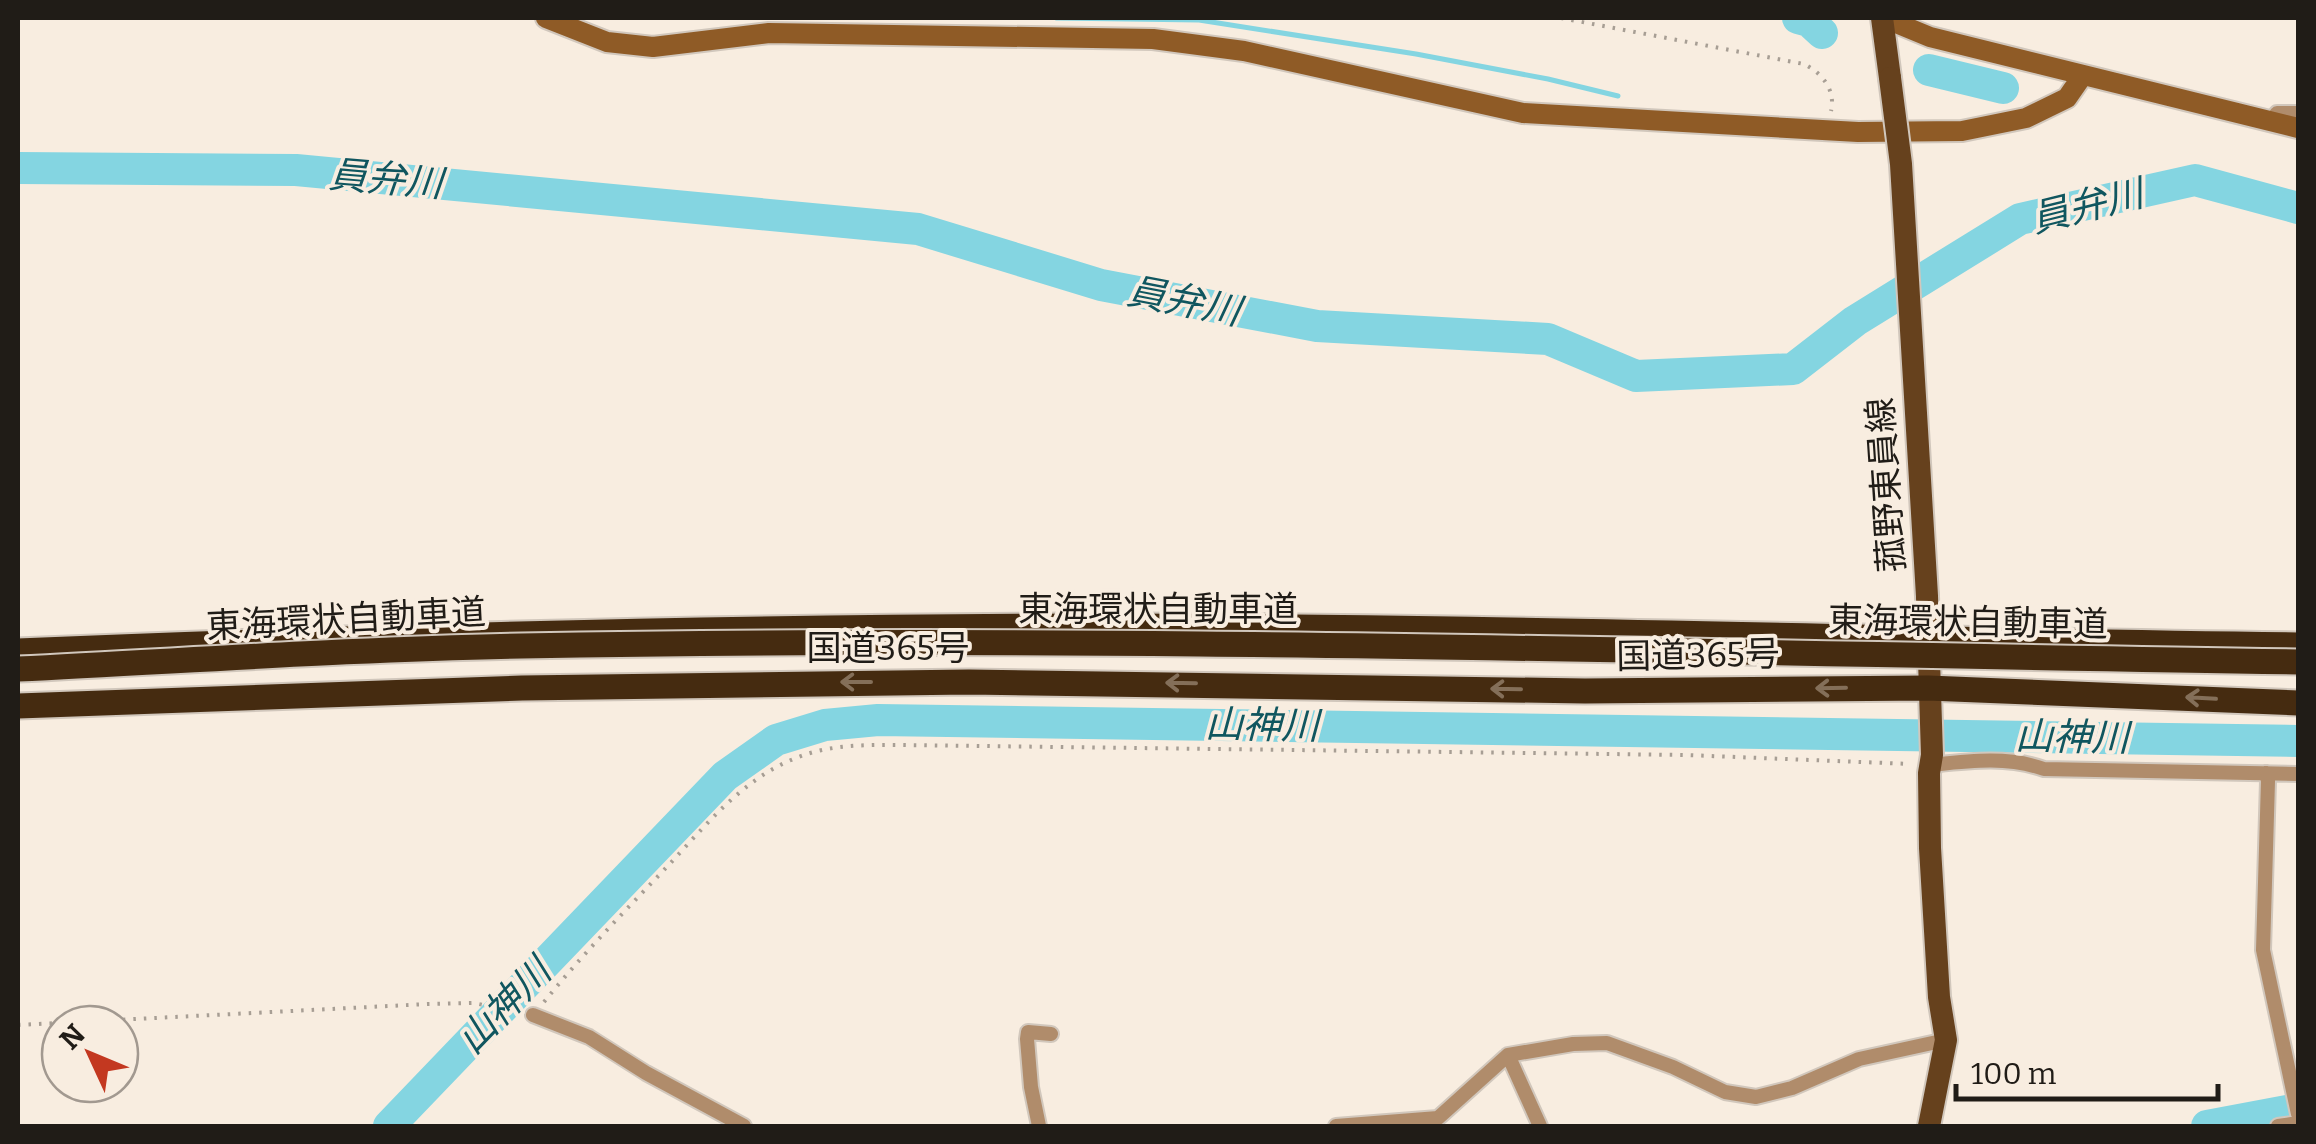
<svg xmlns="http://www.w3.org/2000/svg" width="2316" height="1144" viewBox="0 0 2316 1144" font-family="Bitter,'Noto Sans JP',serif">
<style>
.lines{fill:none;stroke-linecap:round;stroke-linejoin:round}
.stream{stroke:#84d5e1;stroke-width:5}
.river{stroke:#84d5e1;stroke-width:32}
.street-casing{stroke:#d1c7bc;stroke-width:18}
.secondary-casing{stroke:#d1c7bc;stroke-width:24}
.primary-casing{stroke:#d1c7bc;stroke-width:26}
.highway-casing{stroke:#d1c7bc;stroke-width:29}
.path{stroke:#a79e94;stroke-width:4;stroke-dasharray:2.5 8;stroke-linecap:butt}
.street{stroke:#b08c6b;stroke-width:14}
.secondary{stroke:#8f5b26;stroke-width:20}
.primary{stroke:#66411d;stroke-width:22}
.highway{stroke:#452b10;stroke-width:25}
.primary-bridge-casing{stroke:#d1c7bc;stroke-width:26;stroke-linecap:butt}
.highway-bridge-casing{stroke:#d1c7bc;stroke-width:29;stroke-linecap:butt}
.primary-bridge{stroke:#66411d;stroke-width:22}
.highway-bridge{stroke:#452b10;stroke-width:25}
.oneway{stroke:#846f59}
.labels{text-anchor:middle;stroke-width:8;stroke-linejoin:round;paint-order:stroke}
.street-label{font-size:35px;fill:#201c17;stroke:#f8ede0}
.water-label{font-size:38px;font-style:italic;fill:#10565f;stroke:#f8ede0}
</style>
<rect width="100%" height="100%" fill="#f8ede0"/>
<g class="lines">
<path class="stream" d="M1056 18 1199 20 1416 54 1548 79 1618 96"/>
<path class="river" d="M1798 18 1809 21 1822 33
M1929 70 2003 88
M18 168 296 170 918 229 1101 285 1317 326 1548 339 1636 376 1793 369 1855 321 2020 219 2195 180 2298 208
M389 1126 725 776 776 740 825 725 878 720 2298 741
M2207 1126 2298 1109"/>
<defs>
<path id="street" d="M2270 122 2277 113H2298
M1931 765C1969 761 2008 756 2044 769L2298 774
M2266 773 2268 781 2263 950 2298 1114
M533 1015 589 1037 646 1073 744 1126
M1508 1055 1540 1126
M1039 1126 1031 1087 1027 1039 1028 1032 1051 1034
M1336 1126 1438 1118 1508 1055 1573 1044 1607 1043 1673 1067 1725 1092 1756 1097 1792 1088 1859 1059 1946 1040
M2278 1126 2298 1123"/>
<path id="secondary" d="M546 18 607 42 653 47 769 33 1153 39 1244 51 1523 113 1858 132 1962 131 2026 118 2067 98 2083 75
M1884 18 1930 37 2298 128"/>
<path id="primary" d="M1882 18 1890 78
M1927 596 1932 755 1929 773 1930 848 1939 997 1946 1040 1929 1126"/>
<path id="highway" d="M18 651C381 636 743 626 1106 626 1504 626 1901 640 2298 645
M18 706 522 688 969 682 1585 691 1928 688 2298 703"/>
</defs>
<use href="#street" class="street-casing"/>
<use href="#secondary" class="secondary-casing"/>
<use href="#primary" class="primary-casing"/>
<use href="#highway" class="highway-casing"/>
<path class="path" d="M1561 18 1804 64C1822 73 1836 90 1831 111
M544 1002C581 956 622 914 663 871 703 829 741 779 796 758 830 744 866 745 902 745L1686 755 1911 764
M18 1025 428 1004 474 1003 521 1013"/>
<use href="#street" class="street"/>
<use href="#secondary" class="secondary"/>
<use href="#primary" class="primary"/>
<use href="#highway" class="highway"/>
<defs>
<path id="primary-bridge" d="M1890 78 1901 164 1927 596"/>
<path id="highway-bridge" d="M18 669C185 661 354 649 521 646 1114 635 1706 653 2298 662"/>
</defs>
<use href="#primary-bridge" class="primary-bridge-casing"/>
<use href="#highway-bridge" class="highway-bridge-casing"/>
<use href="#primary-bridge" class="primary-bridge"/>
<use href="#highway-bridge" class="highway-bridge"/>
</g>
<defs><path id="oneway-shaft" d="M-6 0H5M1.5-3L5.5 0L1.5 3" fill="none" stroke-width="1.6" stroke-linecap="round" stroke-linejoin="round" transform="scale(2.5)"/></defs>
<g class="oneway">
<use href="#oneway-shaft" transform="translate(856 682) rotate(180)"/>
<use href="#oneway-shaft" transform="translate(1181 683) rotate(-179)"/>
<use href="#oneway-shaft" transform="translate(1831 688) rotate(179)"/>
<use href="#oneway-shaft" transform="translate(1506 689) rotate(-179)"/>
<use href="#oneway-shaft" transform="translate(2201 698) rotate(-177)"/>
</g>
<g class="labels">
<g class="street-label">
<text transform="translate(1886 485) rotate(-94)" y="12">菰野東員線</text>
<text x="1158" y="621">東海環状自動車道</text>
<text transform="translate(346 619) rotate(-3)" y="12">東海環状自動車道</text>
<text transform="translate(1968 622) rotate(1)" y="12">東海環状自動車道</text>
<text x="888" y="660">国道365号</text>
<text transform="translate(1698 655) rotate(-1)" y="12">国道365号</text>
</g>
<g class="water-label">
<text transform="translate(386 179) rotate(5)" y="13">員弁川</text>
<text transform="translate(2087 206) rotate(-14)" y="13">員弁川</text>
<text transform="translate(1184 301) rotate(11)" y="13">員弁川</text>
<text transform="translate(1262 725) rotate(1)" y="13">山神川</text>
<text transform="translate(2072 737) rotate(1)" y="13">山神川</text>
<text transform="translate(504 1006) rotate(-46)" y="13">山神川</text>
</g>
</g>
<rect width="2316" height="1144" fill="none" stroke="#201c17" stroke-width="40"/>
<g transform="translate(90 1054) rotate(314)"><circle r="48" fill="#f8ede0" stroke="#a29990" stroke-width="2.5"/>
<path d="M0-8L18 38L0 25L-18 38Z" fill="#c33820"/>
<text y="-15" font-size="28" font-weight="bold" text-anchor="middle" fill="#201c17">N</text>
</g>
<path d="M1956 1084v15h262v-15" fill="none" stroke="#201c17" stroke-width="5"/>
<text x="1971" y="1084" font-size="30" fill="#201c17" stroke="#f8ede0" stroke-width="8" paint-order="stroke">100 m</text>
</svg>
